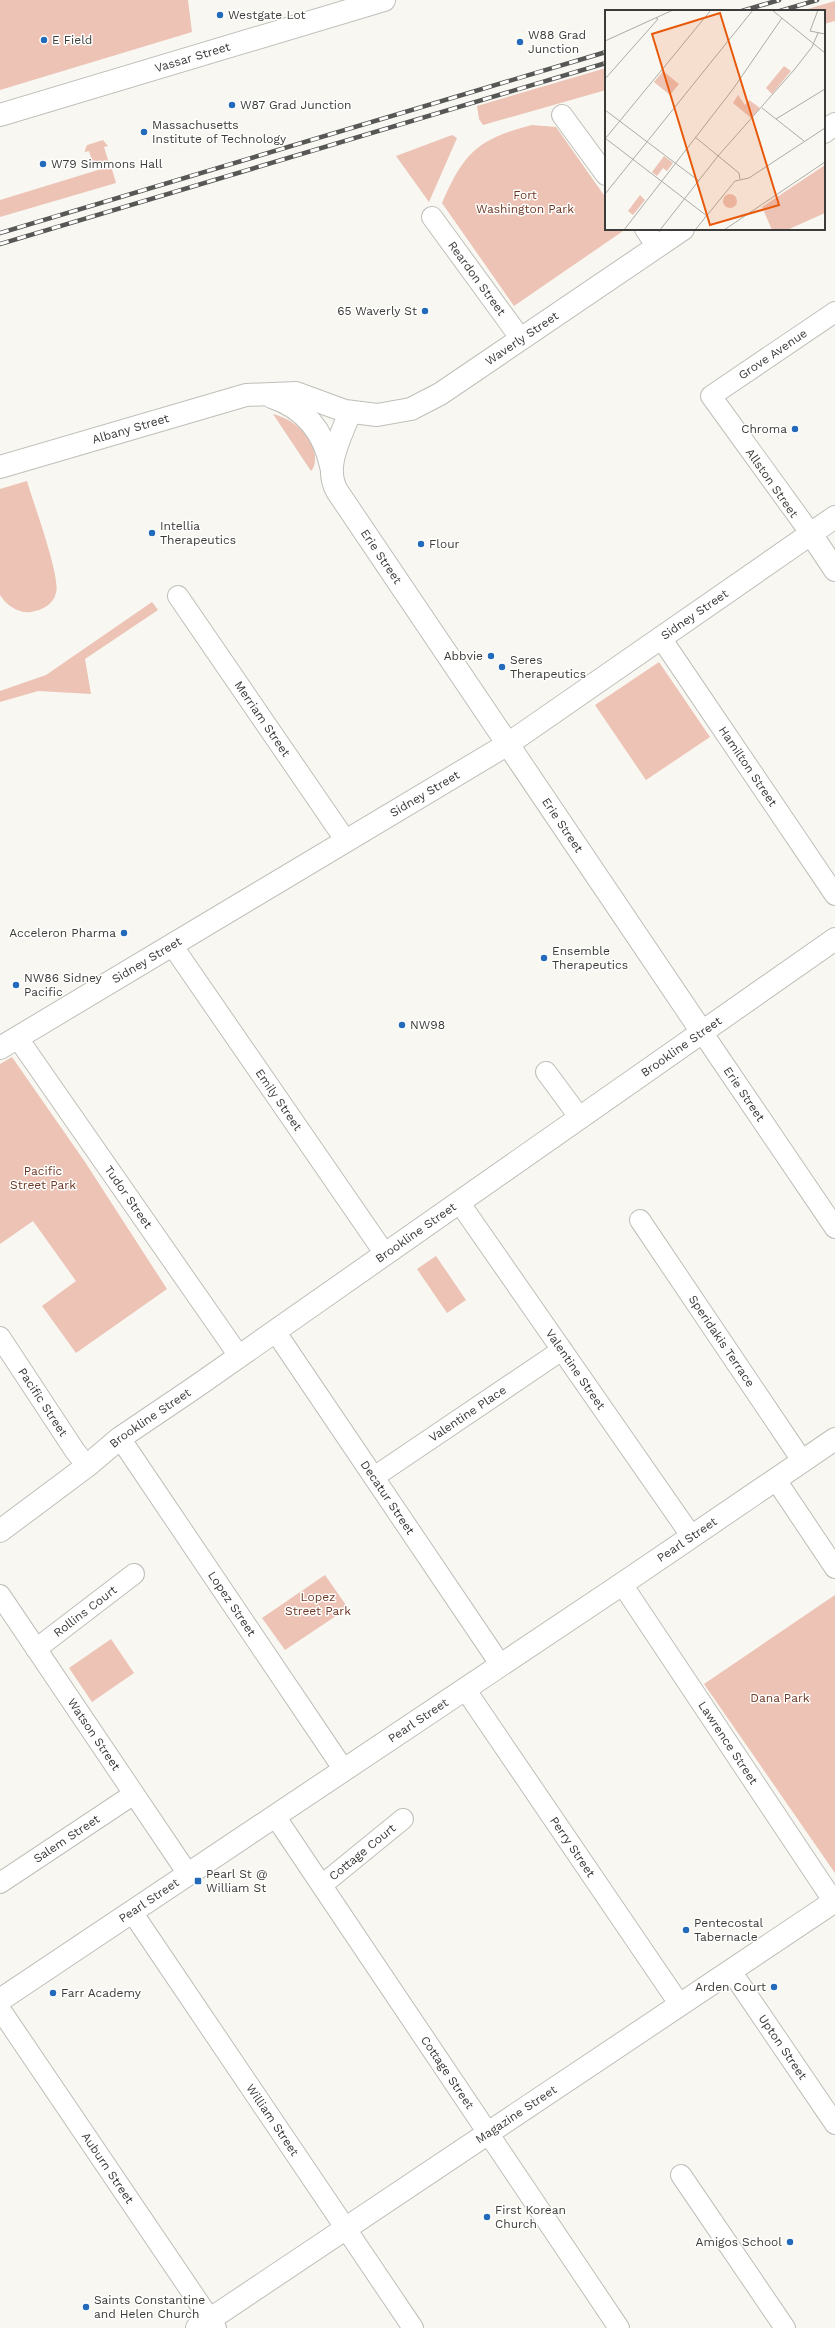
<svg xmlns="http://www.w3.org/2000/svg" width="835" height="2328" viewBox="0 0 835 2328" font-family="'Work Sans',sans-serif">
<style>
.green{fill:#edc3b6}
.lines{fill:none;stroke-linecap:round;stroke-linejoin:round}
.street-casing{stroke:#bfbfb9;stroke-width:22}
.secondary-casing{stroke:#bfbfb9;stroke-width:24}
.primary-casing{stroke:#bfbfb9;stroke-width:24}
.street{stroke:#fff;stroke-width:20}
.secondary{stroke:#fff;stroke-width:22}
.primary{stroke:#fff;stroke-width:22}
.rail-casing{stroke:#575755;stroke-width:4.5}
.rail{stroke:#fffffe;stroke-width:3;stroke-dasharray:9;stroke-linecap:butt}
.poi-dot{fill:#236aba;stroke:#fffffe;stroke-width:1.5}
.labels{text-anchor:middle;stroke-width:3;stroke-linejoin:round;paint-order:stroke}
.poi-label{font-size:12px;fill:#3b3b39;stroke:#fffffe;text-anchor:start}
.street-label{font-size:12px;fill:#3b3b39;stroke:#fffffe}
.park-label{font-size:12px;fill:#6d3725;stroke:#fffffe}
.inset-road{fill:none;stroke:#acaca7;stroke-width:1}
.view{fill:#e8590c;fill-opacity:0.15;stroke:#e8590c;stroke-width:2}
.inset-edge{fill:none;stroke:#3b3b39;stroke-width:2}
</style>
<rect width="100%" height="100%" fill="#f8f7f1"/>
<path class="green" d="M0 0H188L192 32 0 90Z
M835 1V21L824 24V11H801Z
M606 68V90L483 125 479 119 477 106Z
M532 125 556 127 606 198V229H626L514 306 442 203C464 152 478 139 532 125Z
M452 135 457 138 429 202 396 156Z
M103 140 108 146 104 147 109 163 94 167 89 151 85 152V150L87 145Z
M111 166 116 183 0 217V200Z
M273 414C293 419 313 435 315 456 315 462 315 467 311 471Z
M27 481C33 502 61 577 56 593 53 605 42 610 31 612 19 614 6 605 0 595V489Z
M152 602 158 610 85 659 91 694 38 691 0 702V691L46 675Z
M659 662 710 737 646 780 595 705Z
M12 1057 85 1162 167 1289 76 1353 42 1306 76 1281 33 1221 0 1244V1064Z
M436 1256 466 1300 447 1313 417 1269Z
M325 1575 348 1608 285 1650 262 1618Z
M835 1595V1873L704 1684Z
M111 1639 134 1673 92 1702 69 1668Z"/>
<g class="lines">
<defs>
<g id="street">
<path d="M562 115 606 175"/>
<path id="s1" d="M432 217 521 339"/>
<path d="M645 229 657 247"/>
<path id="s2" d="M811 534 711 396 835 312"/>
<path id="s3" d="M178 596 346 841"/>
<path id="s4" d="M661 638 835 895"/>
<path id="s5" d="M172 945 385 1254"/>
<path id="s6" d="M702 1032 835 1228"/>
<path id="s7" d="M17 1037 239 1356"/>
<path d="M546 1072 580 1118"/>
<path id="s8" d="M459 1202 692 1537"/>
<path id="s9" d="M640 1220 803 1462"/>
<path id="s10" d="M275 1331 500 1664"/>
<path id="s11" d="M0 1337 75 1451 87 1466"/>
<path id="s12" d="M120 1438 344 1770"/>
<path id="s13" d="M374 1477 562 1350"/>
<path d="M776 1480 835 1568"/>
<path id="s14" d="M622 1584 834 1902"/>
<path id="s15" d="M0 1595 188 1874"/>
<path id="s16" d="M36 1649 134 1574"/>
<path id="s17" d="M465 1689 680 2005"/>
<path id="s18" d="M275 1816 619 2328"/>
<path id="s19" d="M0 1883 134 1794"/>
<path id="s20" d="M322 1885 403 1819"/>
<path id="s21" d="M132 1912 413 2328"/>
<path id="s22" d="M731 1971 835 2124"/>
<path id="s23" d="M0 2009 216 2328"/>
<path d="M681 2175 785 2328"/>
</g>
<g id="secondary">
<path id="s24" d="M0 115 384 0"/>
<path d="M824 132 835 124"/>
<path d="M272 397C305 408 324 432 331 466"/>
<path id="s25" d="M350 412C341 437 323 466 337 491L702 1032"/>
<path id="s26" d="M0 467 246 395 296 393 345 411 377 415 411 409 440 394 683 229"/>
<path d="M811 534 835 570"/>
<path id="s27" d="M0 2000 622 1584 835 1439"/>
<path id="s28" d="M197 2328 835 1901"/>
</g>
<g id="primary">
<path id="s29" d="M0 1048 508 744 835 517"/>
<path id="s30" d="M0 1531 87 1466 120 1438 194 1388 835 939"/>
</g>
</defs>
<use href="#street" class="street-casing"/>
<use href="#secondary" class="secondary-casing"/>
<use href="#primary" class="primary-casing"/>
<use href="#street" class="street"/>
<use href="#secondary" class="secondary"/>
<use href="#primary" class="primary"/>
<defs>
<path id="rail" d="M742 11 779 0
M780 11 817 0
M0 233 606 52
M0 244 606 63"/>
</defs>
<use href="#rail" class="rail-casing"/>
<use href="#rail" class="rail"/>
</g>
<g class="poi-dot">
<circle cx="220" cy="15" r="4"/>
<circle cx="44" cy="40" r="4"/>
<circle cx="520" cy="42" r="4"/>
<circle cx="232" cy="105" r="4"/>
<circle cx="144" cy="132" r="4"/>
<circle cx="43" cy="164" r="4"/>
<circle cx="425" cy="311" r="4"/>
<circle cx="795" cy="429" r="4"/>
<circle cx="152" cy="533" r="4"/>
<circle cx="421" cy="544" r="4"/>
<circle cx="491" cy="656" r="4"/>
<circle cx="502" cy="667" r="4"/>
<circle cx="124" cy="933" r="4"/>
<circle cx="544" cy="958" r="4"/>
<circle cx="16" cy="985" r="4"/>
<circle cx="402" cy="1025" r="4"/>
<rect x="194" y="1877" width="8" height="8" rx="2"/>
<circle cx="686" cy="1930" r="4"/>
<circle cx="774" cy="1987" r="4"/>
<circle cx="53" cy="1993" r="4"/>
<circle cx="487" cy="2217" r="4"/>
<circle cx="790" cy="2242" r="4"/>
<circle cx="86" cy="2307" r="4"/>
</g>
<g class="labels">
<g class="poi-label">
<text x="228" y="19">Westgate Lot</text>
<text x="528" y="39">W88 Grad<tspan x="528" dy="14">Junction</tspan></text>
<text x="52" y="44">E Field</text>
<text x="240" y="109">W87 Grad Junction</text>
<text x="152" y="129">Massachusetts<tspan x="152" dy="14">Institute of Technology</tspan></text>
<text x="51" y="168">W79 Simmons Hall</text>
<text x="417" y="315" text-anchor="end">65 Waverly St</text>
<text x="787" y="433" text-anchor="end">Chroma</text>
<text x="160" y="530">Intellia<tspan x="160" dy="14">Therapeutics</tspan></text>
<text x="429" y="548">Flour</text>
<text x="483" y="660" text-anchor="end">Abbvie</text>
<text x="510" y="664">Seres<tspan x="510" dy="14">Therapeutics</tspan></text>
<text x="116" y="937" text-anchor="end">Acceleron Pharma</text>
<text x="552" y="955">Ensemble<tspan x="552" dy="14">Therapeutics</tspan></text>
<text x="24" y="982">NW86 Sidney<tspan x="24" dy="14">Pacific</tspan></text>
<text x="410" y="1029">NW98</text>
<text x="206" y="1878">Pearl St @<tspan x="206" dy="14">William St</tspan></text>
<text x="694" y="1927">Pentecostal<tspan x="694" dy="14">Tabernacle</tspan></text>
<text x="766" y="1991" text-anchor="end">Arden Court</text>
<text x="61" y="1997">Farr Academy</text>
<text x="495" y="2214">First Korean<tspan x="495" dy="14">Church</tspan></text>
<text x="782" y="2246" text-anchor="end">Amigos School</text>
<text x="94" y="2304">Saints Constantine<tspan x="94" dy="14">and Helen Church</tspan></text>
</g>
<g class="street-label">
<text dy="4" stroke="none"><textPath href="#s24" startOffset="201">Vassar Street</textPath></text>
<text dy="4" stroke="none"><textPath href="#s1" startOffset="76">Reardon Street</textPath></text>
<text dy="4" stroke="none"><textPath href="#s26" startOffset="557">Waverly Street</textPath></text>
<text dy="4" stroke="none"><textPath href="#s2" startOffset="245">Grove Avenue</textPath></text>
<text dy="4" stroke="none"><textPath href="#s26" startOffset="136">Albany Street</textPath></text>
<text transform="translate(772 483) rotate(55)" y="4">Allston Street</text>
<text dy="4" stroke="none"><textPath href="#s25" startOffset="162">Erie Street</textPath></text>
<text dy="4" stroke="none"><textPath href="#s29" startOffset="819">Sidney Street</textPath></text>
<text dy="4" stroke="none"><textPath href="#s3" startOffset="149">Merriam Street</textPath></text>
<text dy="4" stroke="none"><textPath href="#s4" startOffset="155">Hamilton Street</textPath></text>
<text dy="4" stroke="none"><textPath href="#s29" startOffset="495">Sidney Street</textPath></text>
<text dy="4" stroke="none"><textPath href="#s25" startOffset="486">Erie Street</textPath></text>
<text dy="4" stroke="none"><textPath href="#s29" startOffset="171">Sidney Street</textPath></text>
<text dy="4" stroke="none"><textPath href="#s30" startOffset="836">Brookline Street</textPath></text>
<text dy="4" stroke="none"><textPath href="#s6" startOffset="75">Erie Street</textPath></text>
<text dy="4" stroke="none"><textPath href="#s5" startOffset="188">Emily Street</textPath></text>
<text dy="4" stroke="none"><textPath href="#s7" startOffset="195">Tudor Street</textPath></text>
<text dy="4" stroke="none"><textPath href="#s30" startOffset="512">Brookline Street</textPath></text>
<text dy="4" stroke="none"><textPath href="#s9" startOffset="146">Speridakis Terrace</textPath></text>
<text dy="4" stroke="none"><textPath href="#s8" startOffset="204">Valentine Street</textPath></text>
<text dy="4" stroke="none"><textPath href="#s11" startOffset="78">Pacific Street</textPath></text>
<text dy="4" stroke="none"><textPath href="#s13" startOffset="113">Valentine Place</textPath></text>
<text dy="4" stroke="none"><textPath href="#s30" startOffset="188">Brookline Street</textPath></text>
<text dy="4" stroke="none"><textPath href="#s10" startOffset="201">Decatur Street</textPath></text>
<text dy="4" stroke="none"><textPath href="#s27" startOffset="827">Pearl Street</textPath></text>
<text dy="4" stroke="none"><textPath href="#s12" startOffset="200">Lopez Street</textPath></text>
<text dy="4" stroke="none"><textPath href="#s16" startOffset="62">Rollins Court</textPath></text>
<text dy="4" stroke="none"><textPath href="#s27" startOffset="503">Pearl Street</textPath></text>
<text dy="4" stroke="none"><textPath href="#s15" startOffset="168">Watson Street</textPath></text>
<text dy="4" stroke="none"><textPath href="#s14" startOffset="191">Lawrence Street</textPath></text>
<text dy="4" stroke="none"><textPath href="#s19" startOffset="80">Salem Street</textPath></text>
<text dy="4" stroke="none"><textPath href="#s17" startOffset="191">Perry Street</textPath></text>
<text dy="4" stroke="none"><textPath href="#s20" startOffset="52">Cottage Court</textPath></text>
<text dy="4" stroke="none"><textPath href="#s27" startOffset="179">Pearl Street</textPath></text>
<text dy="4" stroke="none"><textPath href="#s22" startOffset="92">Upton Street</textPath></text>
<text dy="4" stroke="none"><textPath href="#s18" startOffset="309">Cottage Street</textPath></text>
<text dy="4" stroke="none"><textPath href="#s28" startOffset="384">Magazine Street</textPath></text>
<text dy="4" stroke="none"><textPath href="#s21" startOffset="251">William Street</textPath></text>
<text dy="4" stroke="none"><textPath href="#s23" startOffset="192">Auburn Street</textPath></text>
</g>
<g class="park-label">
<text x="525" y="199">Fort<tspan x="525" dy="14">Washington Park</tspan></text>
<text x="43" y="1175">Pacific<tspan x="43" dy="14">Street Park</tspan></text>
<text x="318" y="1601">Lopez<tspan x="318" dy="14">Street Park</tspan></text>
<text x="780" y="1702">Dana Park</text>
</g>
</g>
<g transform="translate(605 10)">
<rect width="220" height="220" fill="#f8f7f1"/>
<path d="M179 56 186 61 167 84 161 78ZM58 61 74 74 65 85 49 72ZM133 85 140 95 144 90 155 98 146 108 128 93ZM59 146 68 153 62 161 58 158 52 166 47 162ZM220 155V203L182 220H167L157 197ZM118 191a7 7 0 1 1 14 0a7 7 0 1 1-14 0ZM35 185 40 190 28 205 23 201Z" fill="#edc3b6"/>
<path class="inset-road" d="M167 0 220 43M213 0 205 21 220 24M0 31 68 0M0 69 53 9 51 8M157 98 199 131M0 100 94 171M171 109 220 79M90 127 134 163 135 169M0 128 102 206M0 129 106 0M0 184 148 0M19 220 128 79 177 8M55 220 113 146 189 60 207 37 213 23M90 220 130 171 144 168 220 118M119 220 220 152"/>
<path class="view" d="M115 3 174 195 105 215 47 24Z"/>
<rect width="220" height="220" class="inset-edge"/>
</g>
</svg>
